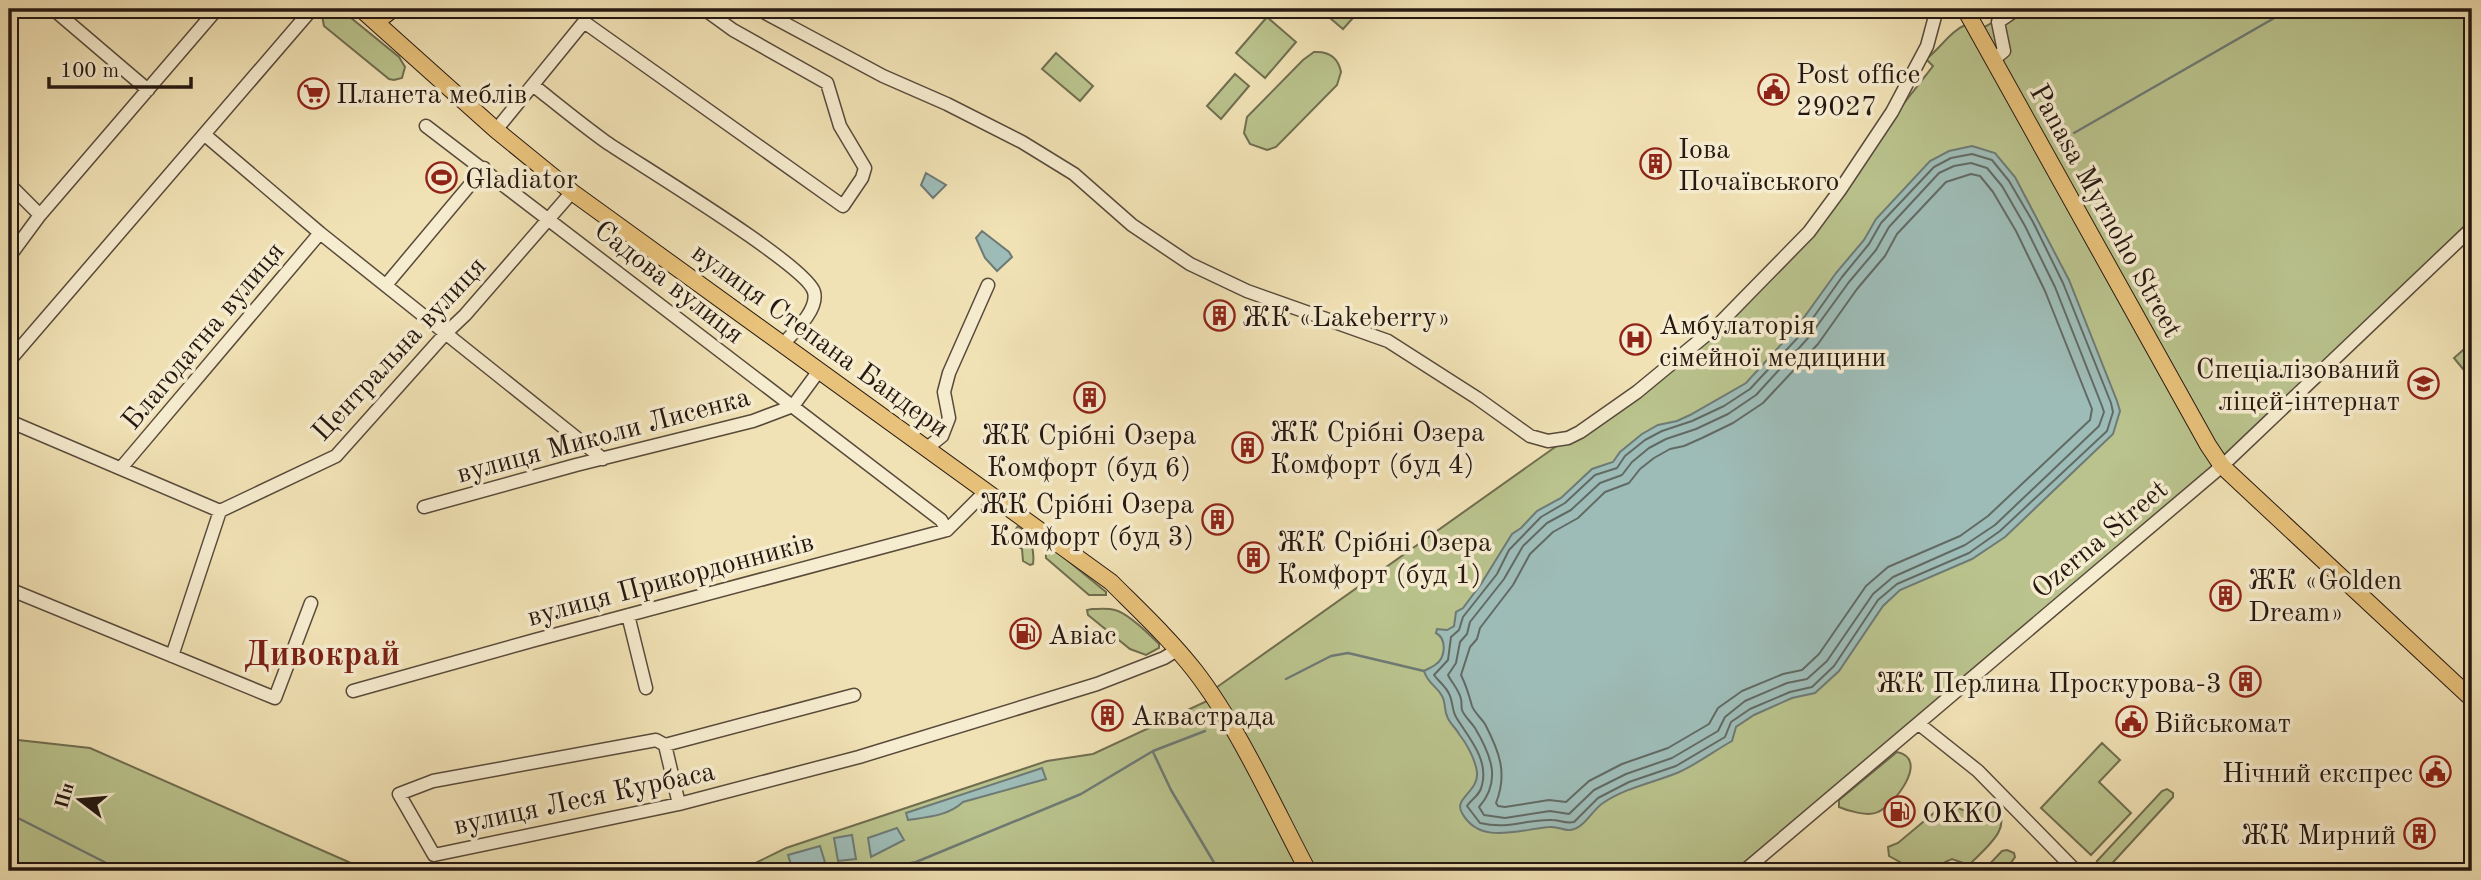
<svg xmlns="http://www.w3.org/2000/svg" width="2481" height="880" viewBox="0 0 2481 880" font-family="'Old Standard TT',serif">
<style>
.green{fill:#bac38d;stroke:#706e50;stroke-width:2}
.water{fill:#9ebcb7;stroke:#6e7a75;stroke-width:2}
.lines{fill:none;stroke-linecap:round;stroke-linejoin:round}
.shore{stroke:#626a64;stroke-width:2}
.stream{stroke:#6e7a75;stroke-width:2.5}
.minor-casing{stroke:#584a3b;stroke-width:15}
.major-casing{stroke:#251812;stroke-width:18}
.minor{stroke:#f6eccf;stroke-width:12}
.major{stroke:#e8c17a;stroke-width:16}
.labels{text-anchor:middle;stroke-width:7;stroke-linejoin:round;paint-order:stroke}
.poi-label{font-size:28px;fill:#251812;stroke:#f6eccf;text-anchor:start}
.street-label{font-size:28px;fill:#251812;stroke:#f6eccf}
.district-label{font-size:35px;font-weight:bold;fill:#7a1f14;stroke:#f6eccf}
</style>
<rect width="100%" height="100%" fill="#f1e2b5"/>
<filter id="stains"><feTurbulence type="fractalNoise" baseFrequency=".00286" numOctaves="4"/><feColorMatrix values="0 0 0 0 .2 0 0 0 0 .09 0 0 0 0 .02 0 0 0 .5 -.17"/></filter>
<radialGradient id="worn" r=".72"><stop offset=".6" stop-color="#630" stop-opacity="0"/><stop offset="1" stop-color="#630" stop-opacity=".3"/></radialGradient>
<path class="green" d="M326 9H340L399 57 405 67 402 78 394 80 389 79 324 26 322 16Z
M1328 9H1361L1343 29 1324 13Z
M2017 9H2472V222L2223 460 1981 29Z
M1267 17 1296 42 1265 78 1236 53Z
M1967 24 2217 465 1738 871H1313L1213 690 1558 445 1754 295 1933 66 1926 59C1942 47 1949 32 1967 24Z
M1314 52C1329 51 1338 57 1341 72L1337 85 1276 147 1267 150 1250 144 1244 133 1247 117 1303 60Z
M1056 53 1093 86 1080 101 1042 69Z
M1235 74 1249 86 1221 119 1207 106Z
M2472 342V380L2454 358Z
M1018 526C1030 535 1035 549 1033 564L1030 565 1023 561 1022 549 1015 545 1014 532Z
M1050 546 1106 592V595H1089L1046 558V551Z
M1092 609C1099 609 1108 608 1115 610 1128 613 1149 634 1159 644V648L1146 655 1130 649 1088 615 1087 610Z
M1209 700 1228 730 1303 871H739L786 848 1047 761 1093 754Z
M9 739 90 748 369 871H9Z
M2102 743 2120 760 2099 782 2131 813 2091 855 2041 808Z
M1897 752C1930 759 1895 804 1878 812 1869 817 1848 811 1839 807V800Z
M2167 789 2173 793V797L2105 871 2095 868 2097 861 2162 791Z
M1950 805 1968 812 1993 805C2017 826 1984 849 1969 865L1952 859 1945 862 1936 871H1910L1907 866 1889 856 1888 847 1898 843 1941 807Z
M2007 850 2014 853 2015 857 2005 871H1983L2002 851Z"/>
<path class="water" d="M1972 146 1995 153 2015 177 2069 280 2117 401 2120 411 2113 434 2005 537 1972 559 1900 590 1883 606 1839 671 1815 693 1792 698 1754 715 1736 727 1732 741C1714 751 1696 765 1677 773 1652 783 1625 788 1603 803 1592 810 1584 829 1570 830 1564 831 1557 826 1550 827 1520 829 1480 846 1462 813 1453 798 1479 792 1477 772 1475 759 1467 744 1459 734 1456 728 1449 723 1447 716 1444 710 1446 703 1442 696 1436 685 1428 684 1424 671 1427 669 1431 668 1435 665 1446 658 1447 639 1436 633L1437 629 1447 630 1454 626 1456 612 1463 608 1481 584 1512 534 1521 528 1537 511 1561 498 1592 469 1613 462 1620 452 1642 434 1658 425 1677 421 1690 415 1746 383 1797 327 1836 273 1864 240 1876 219 1930 161 1949 151Z
M926 173 946 185 933 198 921 185Z
M982 231 1009 252 1012 257 997 271 985 258 976 238Z
M1042 768 1046 779 963 802C948 816 928 817 908 820L906 813Z
M897 828 904 840 871 857 868 838Z
M852 835 856 859 838 861 834 838Z
M820 846 827 869 818 871H793L788 855Z"/>
<g class="lines">
<path class="shore" d="M1972 154 1992 160 2009 181 2033 222 2063 283 2111 403 2113 412 2107 431 2000 531 1969 553 1897 584 1878 600 1834 666 1812 687 1790 692 1750 709 1731 722 1725 737 1676 766 1629 782 1598 798 1574 822C1565 824 1560 820 1552 820 1525 819 1510 830 1480 823L1467 806C1472 798 1480 796 1482 785 1489 759 1468 737 1456 717 1452 710 1453 703 1450 696 1447 687 1439 682 1434 675L1448 660 1451 637 1459 630 1463 617 1497 574 1509 550 1541 517 1565 503 1595 475 1617 468 1625 456 1645 440 1662 431 1692 421 1724 406 1750 389 1803 332 1842 277 1869 244 1881 223 1934 167 1951 158Z
M1971 163 1987 168 2002 186 2025 226 2055 287 2102 406 2104 412 2099 426 1995 525 1965 545 1893 577 1873 594 1827 661 1807 679 1787 683 1745 701 1725 717 1718 731 1672 758 1626 774 1594 790 1569 814 1550 811 1505 818 1484 815 1479 807C1502 781 1491 755 1475 728 1471 722 1464 716 1462 710 1461 706 1462 702 1461 699 1459 690 1452 683 1448 675L1456 663 1460 642 1467 634 1470 622 1504 579 1523 546 1547 523 1571 510 1600 483 1622 475 1632 462 1649 448 1666 439 1696 429 1728 414 1756 395 1809 337 1849 282 1876 250 1889 227 1939 173 1954 166Z
M1971 174 1980 176 1993 192 2016 231 2045 291 2092 409 2090 420 1988 516 1960 536 1888 567 1866 586 1819 654 1802 670 1783 674 1742 691 1718 708 1709 724 1668 748 1622 764 1589 781 1566 802 1549 800 1505 807 1498 806 1496 803C1508 773 1499 751 1485 724 1481 718 1474 712 1472 706 1469 695 1466 685 1461 675L1470 647 1477 639 1480 628 1513 585 1530 554 1553 532 1578 518 1605 492 1629 483 1640 469 1654 458 1670 449 1684 446 1702 438 1733 423 1763 403 1818 344 1857 289 1885 256 1897 234 1946 182Z"/>
<path class="stream" d="M2074 133 2290 9
M1286 679 1331 656 1348 653 1424 671
M1153 752 1171 790 1219 871
M9 819H20L122 871
M871 871 916 862 1081 794 1153 751 1205 731"/>
<defs>
<path id="minor" d="M53 9 148 90
M758 9 883 76 947 104 1022 142 1074 174 1132 225 1190 264 1247 291 1388 341 1477 398 1530 436 1548 441 1568 438 1580 432 1637 392 1717 326 1809 232 1840 190 1892 112 1927 46 1937 9
M1993 60 2004 51 1998 22 2017 9
M534 86C558 105 581 124 606 142 638 164 808 266 814 292 819 310 793 333 782 345
M426 126 941 520 947 530
M496 130 584 22 843 206 862 178 865 168 840 126 827 83 733 30 704 9
M205 135 320 233 603 459
M9 184 40 215
M9 257 40 215 217 9
M386 285 484 168
M9 361 312 9
M793 406 818 372
M9 421 220 511
M927 448 942 436 949 418 944 392 949 373 988 285
M121 468 320 233
M424 507 576 465 753 421 793 406
M9 589 275 698 311 603
M628 615 646 688
M172 656 220 511 336 456 445 334 465 315 572 192
M353 691 535 640 947 530 986 491
M854 695 665 745 656 740 433 781 399 794 434 855 679 804 859 757 1097 684 1164 658 1177 650
M1919 724 1978 771 2076 871
M665 745 679 804
M1744 871 2222 466 2472 228"/>
<path id="major" d="M361 9 496 130 572 192 1111 582C1140 611 1170 639 1195 671 1239 728 1274 807 1308 871
M1965 9 2208 445 2222 466 2472 699
M376 22 393 9"/>
</defs>
<use href="#minor" class="minor-casing"/>
<use href="#major" class="major-casing"/>
<use href="#minor" class="minor"/>
<use href="#major" class="major"/>
</g>
<defs>
<symbol id="civic-ring" viewBox="-11 -11 22 22"><circle r="9.5" fill="#f6eccf" stroke="#8f2418" stroke-width="1.5"/><path d="M-.6-6.5H3V-4.5H.6V-3L4-1V1h2V6H-6V1h2V-1L-.6-3ZM-1.2 2.5V6h2.4V2.5Z" fill="#8f2418"/></symbol>
<symbol id="supermarket-ring" viewBox="-11 -11 22 22"><circle r="9.5" fill="#f6eccf" stroke="#8f2418" stroke-width="1.5"/><path d="M-6-5.5h2.5l.6 2H6L4.5 2H-2.5L-4.4-4H-6ZM-1.5 3.2a1.3 1.3 0 1 0 .1 0ZM3 3.2a1.3 1.3 0 1 0 .1 0Z" fill="#8f2418"/></symbol>
<symbol id="building-ring" viewBox="-11 -11 22 22"><circle r="9.5" fill="#f6eccf" stroke="#8f2418" stroke-width="1.5"/><path d="M-4-6H4V6H1V3H-1V6H-4ZM-2.5-4.3h1.7v1.8h-1.7ZM.8-4.3h1.7v1.8H.8ZM-2.5-1h1.7V.8h-1.7ZM.8-1h1.7V.8H.8Z" fill="#8f2418"/></symbol>
<symbol id="stadium-ring" viewBox="-11 -11 22 22"><circle r="9.5" fill="#f6eccf" stroke="#8f2418" stroke-width="1.5"/><path d="M0-5a6.5 5 0 1 0 0 10a6.5 5 0 1 0 0-10ZM-3.5-1.8h7v3.6h-7Z" fill="#8f2418"/></symbol>
<symbol id="hospital-ring" viewBox="-11 -11 22 22"><circle r="9.5" fill="#f6eccf" stroke="#8f2418" stroke-width="1.5"/><path d="M-5-5h3v3.5h4V-5h3V5h-3V1.5h-4V5h-3Z" fill="#8f2418"/></symbol>
<symbol id="school-ring" viewBox="-11 -11 22 22"><circle r="9.5" fill="#f6eccf" stroke="#8f2418" stroke-width="1.5"/><path d="M0-5L7-2L0 1L-7-2ZM-4 1L0 2.5L4 1V4Q0 6-4 4Z" fill="#8f2418"/></symbol>
<symbol id="fuel-ring" viewBox="-11 -11 22 22"><circle r="9.5" fill="#f6eccf" stroke="#8f2418" stroke-width="1.5"/><path d="M-5.5-6h7V0h2V4h1.3V-2.5L3-4.5l.8-.8L6-3V5H2.5V1h-1V6h-7ZM-4.2-4.7v3.2H.2V-4.7Z" fill="#8f2418"/></symbol>
</defs>
<g fill-rule="evenodd">
<use href="#civic-ring" x="1756" y="72" width="35" height="35"/>
<use href="#supermarket-ring" x="296" y="76" width="35" height="35"/>
<use href="#building-ring" x="1638" y="146" width="35" height="35"/>
<use href="#stadium-ring" x="424" y="160" width="35" height="35"/>
<use href="#building-ring" x="1202" y="298" width="35" height="35"/>
<use href="#hospital-ring" x="1618" y="322" width="35" height="35"/>
<use href="#school-ring" x="2406" y="366" width="35" height="35"/>
<use href="#building-ring" x="1072" y="380" width="35" height="35"/>
<use href="#building-ring" x="1230" y="430" width="35" height="35"/>
<use href="#building-ring" x="1200" y="502" width="35" height="35"/>
<use href="#building-ring" x="1236" y="540" width="35" height="35"/>
<use href="#building-ring" x="2208" y="578" width="35" height="35"/>
<use href="#fuel-ring" x="1008" y="616" width="35" height="35"/>
<use href="#building-ring" x="2228" y="664" width="35" height="35"/>
<use href="#building-ring" x="1090" y="698" width="35" height="35"/>
<use href="#civic-ring" x="2114" y="704" width="35" height="35"/>
<use href="#civic-ring" x="2418" y="754" width="35" height="35"/>
<use href="#fuel-ring" x="1882" y="794" width="35" height="35"/>
<use href="#building-ring" x="2402" y="816" width="35" height="35"/>
</g>
<g class="labels">
<g class="poi-label">
<text x="1796" y="83">Post office<tspan x="1796" dy="32">29027</tspan></text>
<text x="336" y="103">Планета меблів</text>
<text x="1678" y="158">Іова<tspan x="1678" dy="32">Почаївського</tspan></text>
<text x="465" y="188">Gladiator</text>
<text x="1242" y="326">ЖК «Lakeberry»</text>
<text x="1659" y="334">Амбулаторія<tspan x="1659" dy="32">сімейної медицини</tspan></text>
<text x="2400" y="378" text-anchor="end">Спеціалізований<tspan x="2400" dy="32">ліцей-інтернат</tspan></text>
<text x="1270" y="441">ЖК Срібні Озера<tspan x="1270" dy="32">Комфорт (буд 4)</tspan></text>
<text x="1089" y="444" text-anchor="middle">ЖК Срібні Озера<tspan x="1089" dy="32">Комфорт (буд 6)</tspan></text>
<text x="1194" y="513" text-anchor="end">ЖК Срібні Озера<tspan x="1194" dy="32">Комфорт (буд 3)</tspan></text>
<text x="1277" y="551">ЖК Срібні Озера<tspan x="1277" dy="32">Комфорт (буд 1)</tspan></text>
<text x="2248" y="589">ЖК «Golden<tspan x="2248" dy="32">Dream»</tspan></text>
<text x="1048" y="644">Авіас</text>
<text x="2222" y="692" text-anchor="end">ЖК Перлина Проскурова-3</text>
<text x="1131" y="725">Аквастрада</text>
<text x="2154" y="732">Військомат</text>
<text x="2413" y="782" text-anchor="end">Нічний експрес</text>
<text x="1922" y="822">OKKO</text>
<text x="2396" y="844" text-anchor="end">ЖК Мирний</text>
</g>
<g class="street-label">
<text transform="translate(2107 210) rotate(61)" y="10">Panasa Myrnoho Street</text>
<text transform="translate(670 281) rotate(38)" y="10">Садова вулиця</text>
<text transform="translate(202 335) rotate(-50)" y="10">Благодатна вулиця</text>
<text transform="translate(821 339) rotate(36)" y="10">вулиця Степана Бандери</text>
<text transform="translate(398 348) rotate(-47)" y="10">Центральна вулиця</text>
<text transform="translate(603 434) rotate(-15)" y="10">вулиця Миколи Лисенка</text>
<text transform="translate(2099 538) rotate(-40)" y="10">Ozerna Street</text>
<text transform="translate(670 578) rotate(-15)" y="10">вулиця Прикордонників</text>
<text transform="translate(584 797) rotate(-12)" y="10">вулиця Леся Курбаса</text>
</g>
<g class="district-label">
<text x="322" y="665">Дивокрай</text>
</g>
</g>
<rect width="2481" height="880" fill="none" stroke="#f1e2b5" stroke-width="35"/>
<rect x="10" y="10" width="2460" height="859" fill="none" stroke="#251812" stroke-width="3.5"/>
<rect x="18" y="18" width="2446" height="845" fill="none" stroke="#251812" stroke-width="2"/>
<g transform="translate(80 800) rotate(286)" stroke="#f6eccf" stroke-width="5" paint-order="stroke">
<path d="M0-5L12 26L0 18L-12 26Z" fill="#251812"/>
<text y="-10" font-size="19" font-weight="bold" text-anchor="middle" fill="#251812">Пн</text>
</g>
<path d="M49 77v10h142v-10" fill="none" stroke="#251812" stroke-width="3.5"/>
<text x="60" y="77" font-size="21" fill="#251812" stroke="#f6eccf" stroke-width="5" paint-order="stroke">100 m</text>
<rect width="100%" height="100%" filter="url(#stains)"/>
<rect width="100%" height="100%" fill="url(#worn)"/>
</svg>
